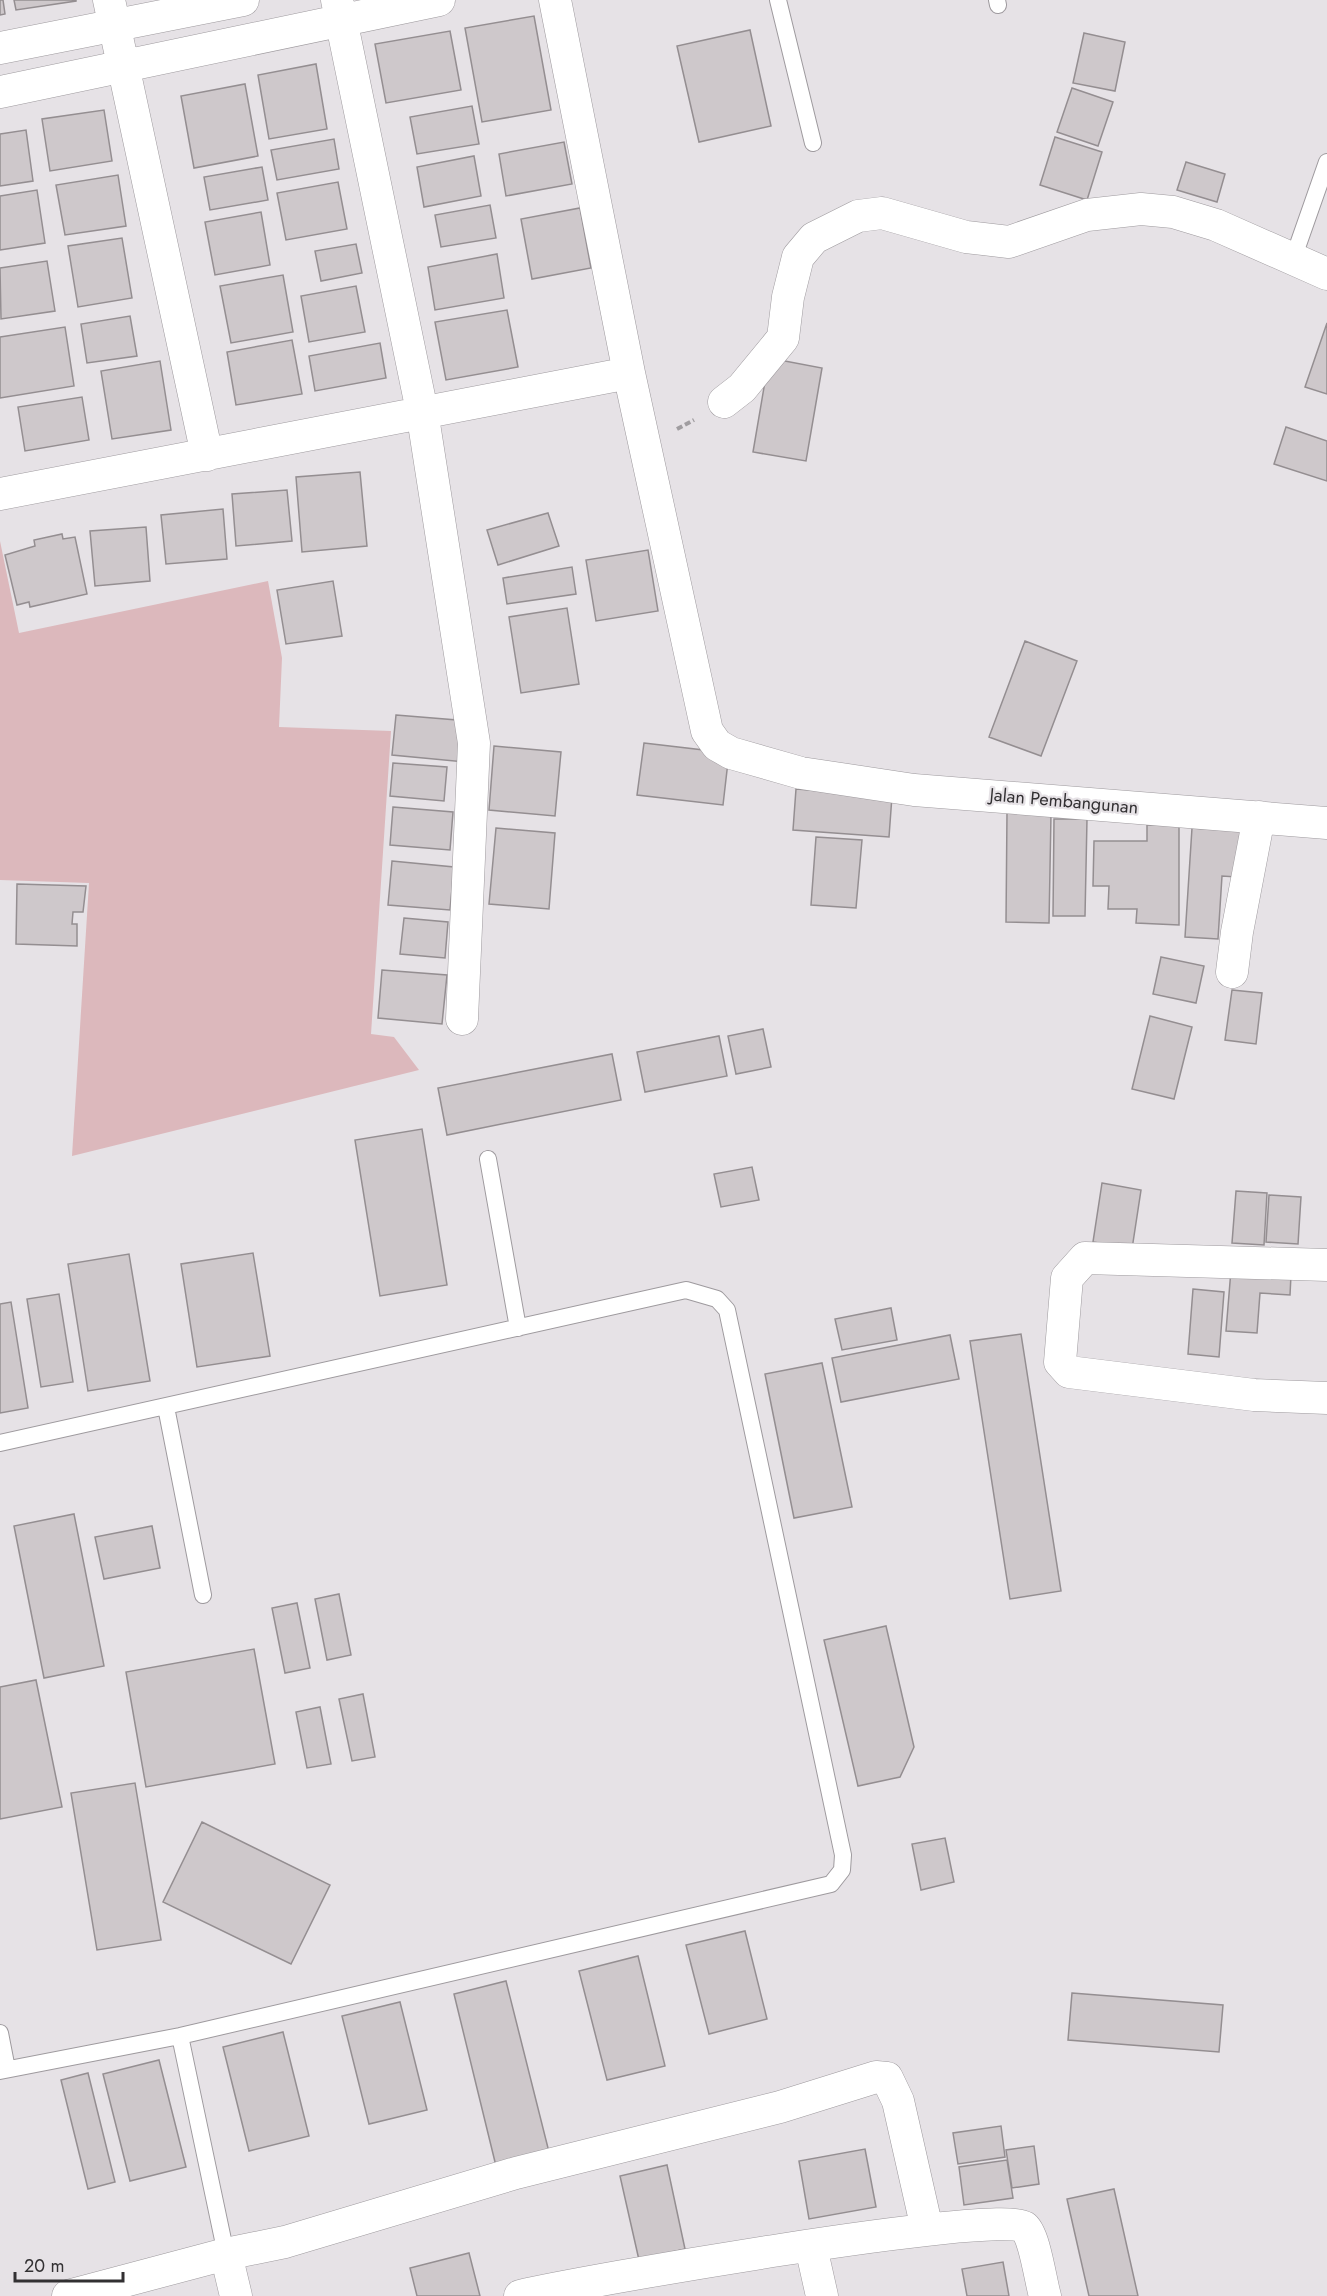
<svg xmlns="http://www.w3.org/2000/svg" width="1327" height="2296" viewBox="0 0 1327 2296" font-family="Jost,sans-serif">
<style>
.green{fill:#dcb8bc}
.building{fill:#cec8cb;stroke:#948e91;stroke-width:1.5}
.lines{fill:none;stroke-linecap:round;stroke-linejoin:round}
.lane-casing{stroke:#9e9a9e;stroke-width:18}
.street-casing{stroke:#9e9a9e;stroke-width:33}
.path{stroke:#a09da0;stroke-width:4;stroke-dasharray:6 3;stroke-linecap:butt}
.lane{stroke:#fff;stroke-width:16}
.street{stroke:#fff;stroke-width:32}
.labels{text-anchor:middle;stroke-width:4.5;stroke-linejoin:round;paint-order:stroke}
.street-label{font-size:18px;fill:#323032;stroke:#e6e2e6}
</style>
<rect width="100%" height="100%" fill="#e6e2e6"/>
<path class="green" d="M0 541 19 633 268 581 282 658 279 727 391 731 371 1034 394 1037 419 1070 72 1156 89 883 0 880Z"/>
<path class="building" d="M0 0H3L5 14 0 15Z
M14 0H76V1L16 10Z
M534 16 551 110 482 122 465 28Z
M750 30 771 126 699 142 677 46Z
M450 31 461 90 386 103 375 44Z
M1084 33 1125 42 1115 91 1073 83Z
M316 64 327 129 269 139 258 75Z
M245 84 258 156 194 168 181 96Z
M1072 88 1113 102 1098 146 1057 132Z
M472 106 479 144 417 154 410 117Z
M104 110 112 161 50 171 42 119Z
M26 130 33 181 0 186V134Z
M1055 137 1102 152 1087 200 1040 185Z
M334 139 339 169 277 180 271 150Z
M564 142 572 184 506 196 499 154Z
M474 156 481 196 424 207 417 167Z
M1186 162 1225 174 1217 202 1177 190Z
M262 167 268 200 210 210 204 177Z
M118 175 126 226 65 235 56 185Z
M338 182 347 229 286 240 277 193Z
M37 190 45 243 0 250V196Z
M490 205 496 238 441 247 435 215Z
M580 208 591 268 532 279 521 219Z
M261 212 270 265 215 275 205 222Z
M122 238 132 298 78 307 68 246Z
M356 244 362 273 321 281 315 251Z
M497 254 504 298 435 310 428 267Z
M47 261 55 311 1 319 0 268Z
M283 275 293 332 231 343 220 286Z
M356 286 365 332 309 342 301 296Z
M507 310 518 367 446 380 435 322Z
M130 316 137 356 87 363 81 324Z
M1327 323V394L1305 387Z
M65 327 74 386 0 398V337Z
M292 340 302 394 236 405 227 352Z
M380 343 386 378 315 391 309 356Z
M769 358 822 368 806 461 753 452Z
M160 361 171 430 112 439 101 371Z
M82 397 89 440 25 451 18 407Z
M1286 427 1327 441V481L1274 464Z
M360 472 367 546 302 552 296 477Z
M287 490 292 541 236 546 232 494Z
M223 509 227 559 166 564 161 515Z
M548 513 559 546 498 565 487 530Z
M146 527 150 581 95 586 90 531Z
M62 534 63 539 75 537 87 594 30 607 29 602 17 605 5 555 35 546 34 540Z
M648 550 658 611 596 621 586 560Z
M572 567 576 594 507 604 503 578Z
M333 581 342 636 286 644 277 590Z
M567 608 579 684 521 693 509 617Z
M1025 641 1077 661 1041 756 989 737Z
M396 715 469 721 465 762 392 755Z
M644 743 729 753 723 805 637 795Z
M494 746 561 752 555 816 489 810Z
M393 763 447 767 444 801 390 796Z
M796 789 892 796 889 837 793 830Z
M393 807 453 812 450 850 390 845Z
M1007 813 1051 814 1049 923 1006 922Z
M1054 819H1087L1085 916H1053Z
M1147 825H1179V925L1136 923 1137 909H1108L1109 886H1093L1094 841H1147Z
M496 828 555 833 549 909 489 904Z
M1192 828 1241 831 1237 877 1222 876 1218 939 1185 937Z
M816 837 862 840 856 908 811 905Z
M392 861 454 867 450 910 388 905Z
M17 884 86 886 83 912H73L72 924H77V946L16 944Z
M404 918 448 922 445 958 400 954Z
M1161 957 1204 966 1196 1003 1153 994Z
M382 970 447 975 442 1024 378 1018Z
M1232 990 1262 993 1256 1044 1225 1040Z
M1150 1016 1192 1027 1174 1099 1132 1089Z
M763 1029 771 1067 736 1074 728 1036Z
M719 1036 727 1076 645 1092 637 1052Z
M612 1054 621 1100 447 1135 438 1088Z
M422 1129 447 1285 380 1296 355 1140Z
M752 1167 759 1200 721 1207 714 1174Z
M1102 1183 1141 1190 1132 1249 1093 1242Z
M1236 1191 1267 1193 1264 1245 1232 1243Z
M1269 1195 1301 1197 1298 1244 1266 1242Z
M253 1253 270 1356 197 1367 181 1264Z
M129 1254 150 1381 88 1391 68 1264Z
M1231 1270 1291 1275 1290 1295 1260 1293 1257 1333 1226 1331Z
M1193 1289 1224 1292 1219 1357 1188 1354Z
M59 1294 73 1382 41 1387 27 1299Z
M11 1302 28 1408 0 1413V1304Z
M891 1308 897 1340 842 1350 835 1319Z
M1021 1334 1061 1591 1010 1599 970 1341Z
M950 1335 959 1379 841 1402 832 1358Z
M822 1363 852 1507 794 1518 765 1374Z
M74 1514 104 1666 44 1678 14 1526Z
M152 1526 160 1568 104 1579 95 1537Z
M339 1594 351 1655 327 1660 315 1599Z
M297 1603 310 1668 285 1673 272 1608Z
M886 1626 914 1747 900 1777 858 1786 824 1640Z
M254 1649 275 1764 146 1787 126 1672Z
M36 1680 62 1807 0 1819V1687Z
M363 1694 375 1757 352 1761 339 1699Z
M320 1707 331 1764 307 1768 296 1712Z
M135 1783 161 1940 97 1950 71 1793Z
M202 1822 330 1885 291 1964 163 1902Z
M945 1838 954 1882 921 1890 912 1844Z
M745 1931 767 2019 709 2034 686 1945Z
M638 1956 665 2066 607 2080 579 1971Z
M506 1981 549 2152 496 2166 454 1994Z
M1072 1993 1223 2005 1219 2052 1068 2040Z
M400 2002 427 2110 369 2124 342 2016Z
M283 2032 309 2136 249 2151 223 2047Z
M159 2060 186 2167 130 2181 103 2074Z
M88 2073 115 2182 88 2189 61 2080Z
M1001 2126 1005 2157 958 2164 953 2133Z
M1034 2146 1039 2184 1012 2188 1006 2150Z
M865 2149 876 2207 809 2219 799 2161Z
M1007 2160 1013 2198 964 2205 959 2167Z
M667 2165 685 2249 639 2260 620 2176Z
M1114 2189 1138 2296H1089L1067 2199Z
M469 2253 480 2296H417L410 2268Z
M1003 2262 1009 2296H967L962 2269Z"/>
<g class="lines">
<defs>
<path id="lane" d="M778 0 813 143
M997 0 998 5
M1293 259 1327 162
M488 1159 518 1328
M166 1407 203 1595
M0 1443 686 1290 717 1299 727 1310 843 1855 842 1870 831 1884 180 2036 0 2071
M0 2033 7 2069
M180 2036 226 2254"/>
<path id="street" d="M109 0 207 455
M337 0 422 411 474 743 462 1019
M555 0 629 373 704 717 707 731 717 745 731 753 801 773 914 790 1327 823
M0 48 243 0
M0 92 439 0
M724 402 742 388 783 338 788 297 798 257 814 238 858 216 882 213 966 237 1009 242 1087 215 1141 209 1173 212 1216 225 1327 274
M0 494 629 373
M1232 972 1237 932 1259 817
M1327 1265 1085 1258 1067 1278 1060 1362 1069 1372 1254 1395 1327 1398
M811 2247 822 2296
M226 2254 236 2296
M68 2296 226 2254 285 2242 516 2173 780 2107 876 2077 887 2078 898 2101 927 2229
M520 2296C577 2282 996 2209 1024 2227 1034 2233 1041 2283 1045 2296"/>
</defs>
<use href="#lane" class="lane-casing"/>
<use href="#street" class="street-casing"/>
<path class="path" d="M677 429 694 420"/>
<use href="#lane" class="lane"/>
<use href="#street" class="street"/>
</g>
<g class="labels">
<g class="street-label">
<text transform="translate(1064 801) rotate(5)" y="6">Jalan Pembangunan</text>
</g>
</g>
<path d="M15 2272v9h108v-9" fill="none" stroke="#323032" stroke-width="3"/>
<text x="24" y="2272" font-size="18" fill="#323032" stroke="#e6e2e6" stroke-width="4.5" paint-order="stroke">20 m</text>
</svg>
